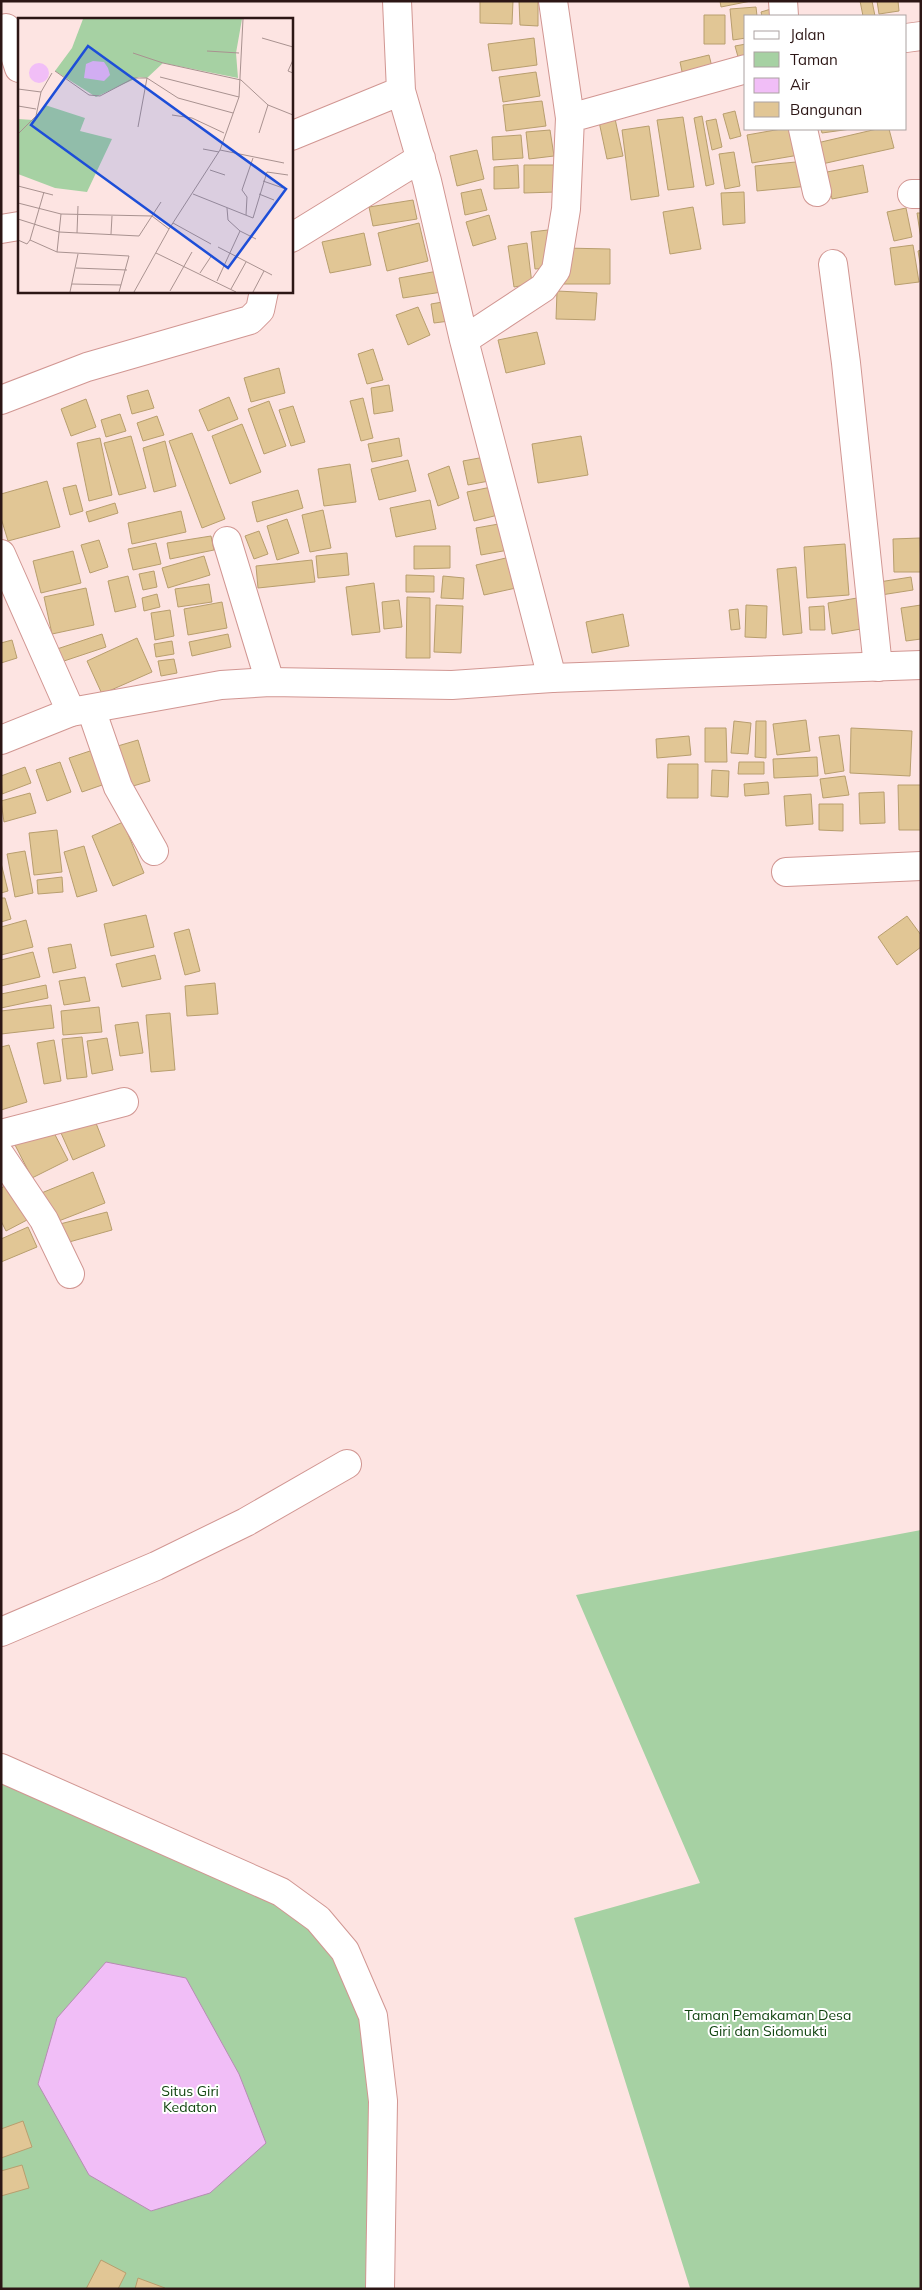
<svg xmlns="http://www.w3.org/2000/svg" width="922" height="2290" viewBox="0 0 922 2290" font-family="Mulish,sans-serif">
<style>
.green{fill:#a6d1a3}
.water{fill:#f1bef7;stroke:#b68cb3}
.building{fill:#e1c695;stroke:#b89e6e}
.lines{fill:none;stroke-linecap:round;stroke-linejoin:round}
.street-casing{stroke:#d19692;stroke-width:30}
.secondary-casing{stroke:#d19692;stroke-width:30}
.street{stroke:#fff;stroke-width:28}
.secondary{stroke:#fff;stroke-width:28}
.labels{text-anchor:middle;stroke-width:4;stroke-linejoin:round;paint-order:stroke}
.park-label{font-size:14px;fill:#10440f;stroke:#fff}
.inset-road{fill:none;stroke:#a99290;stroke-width:1}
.view{fill:#1d4ed8;fill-opacity:0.15;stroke:#1d4ed8;stroke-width:2.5}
.inset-edge{fill:none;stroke:#2c1615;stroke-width:2.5}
</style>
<rect width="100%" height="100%" fill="#fde4e2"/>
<path class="green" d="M921 1530V2289L690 2288 574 1918 700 1883 576 1595Z
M1 1760 318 1919 376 2037 380 2289H1Z"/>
<path class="water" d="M106 1962 186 1978 239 2074 266 2143 210 2193 151 2211 89 2175 38 2084 57 2018Z"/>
<path class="building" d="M480 1H513L512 24 480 23Z
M519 1H538V26L520 25Z
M720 1H751L721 7Z
M860 1H872L875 16H863Z
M877 1H898L899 11 879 14Z
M756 7 757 16H746V38L733 40 730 9Z
M771 9 773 16H762L761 12Z
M704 15H725V44H704Z
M534 38 537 65 492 71 488 44Z
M746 44V63L740 64 735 46Z
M709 55 714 75 684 81 680 62Z
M536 72 540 96 503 102 499 77Z
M542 101 546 126 506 131 503 105Z
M735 111 741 136 730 139 723 114Z
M614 114 623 156 607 159 598 117Z
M702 116 714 184 706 186 694 118Z
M683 117 694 187 668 190 657 120Z
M716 119 722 147 712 150 706 121Z
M649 126 659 196 631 200 622 130Z
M781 129H795L799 155 752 163 747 135Z
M821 129H851L822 133Z
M877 129H889L894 148 822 164 817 143Z
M550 130 554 156 529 159 526 132Z
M521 135 523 158 493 160 492 137Z
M477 150 484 179 457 186 450 156Z
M734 152 740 186 725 189 719 154Z
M806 161 809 186 757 191 755 166Z
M518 165 519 188 494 189V167Z
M524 165H555L556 192 524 193Z
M863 165 868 192 832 199 827 172Z
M481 189 487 210 465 215 461 193Z
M744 192 745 223 723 225 721 193Z
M413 200 417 219 373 226 369 207Z
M693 207 701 249 670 254 663 212Z
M906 208 912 237 894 241 887 212Z
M917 213H921V239Z
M489 215 496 239 473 246 466 222Z
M419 223 428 261 387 271 378 233Z
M548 230 552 268 535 269 531 232Z
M364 233 371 265 330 273 322 242Z
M527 243 532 284 514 287 508 246Z
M913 245 919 282 895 285 890 248Z
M564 248 610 249V284H564Z
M921 250V269L918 251Z
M438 271 442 292 403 298 399 278Z
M557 291 597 293 595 320 556 319Z
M454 300 457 320 434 323 431 304Z
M418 307 430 335 408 345 396 315Z
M537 332 545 364 506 373 498 340Z
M373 349 383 380 367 384 358 354Z
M279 368 285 393 251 402 244 378Z
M389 385 393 411 374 414 371 388Z
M148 390 154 408 132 414 127 396Z
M229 397 238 419 208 431 199 410Z
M363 398 373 438 361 441 350 401Z
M86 399 96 427 71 436 61 409Z
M269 401 286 446 264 454 248 409Z
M293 406 305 442 291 446 279 410Z
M120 414 126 431 106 437 101 420Z
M157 416 164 435 143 441 137 423Z
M242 424 261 472 230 484 212 436Z
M192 433 225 519 202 528 169 441Z
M131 436 146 488 119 495 104 443Z
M581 436 588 475 538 483 532 444Z
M100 438 112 495 89 501 77 443Z
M399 438 402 456 372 462 368 444Z
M165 441 176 486 154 492 143 448Z
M490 456 494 480 468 485 463 461Z
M408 460 416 491 379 500 371 469Z
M350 464 356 502 324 506 318 469Z
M449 466 459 498 438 506 428 474Z
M47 481 60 527 8 541 1 518V494Z
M76 485 83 511 70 515 63 488Z
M496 486 502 514 474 521 467 492Z
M298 490 303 508 257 522 252 502Z
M430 500 436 529 396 537 390 508Z
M115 503 118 513 89 522 86 512Z
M323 510 331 548 310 552 302 515Z
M181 511 186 532 132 544 128 523Z
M287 519 299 553 277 560 267 526Z
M510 522 514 549 481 555 476 528Z
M259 531 268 554 254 559 245 536Z
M211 536 214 550 170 559 167 543Z
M920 538 921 572H894L893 539Z
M99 540 108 567 90 573 81 545Z
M156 543 161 564 133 570 128 549Z
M845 544 849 595 807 598 804 547Z
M414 546H450V568L414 569Z
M73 551 81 583 41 593 33 561Z
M347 553 349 575 318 578 316 556Z
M204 556 210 575 168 588 162 568Z
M510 557 516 588 484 595 476 565Z
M312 560 315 582 258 588 256 566Z
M796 567 802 633 783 635 777 569Z
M154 571 157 587 143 590 139 574Z
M406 575 434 576V592H406Z
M128 576 136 607 115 612 108 581Z
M443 576 464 578 463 599 441 598Z
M911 577 913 590 881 595 879 582Z
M374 583 380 632 352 635 346 587Z
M209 584 212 602 178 607 175 589Z
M86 588 94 625 52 634 44 597Z
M157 594 160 607 144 611 142 598Z
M407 597 430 598V658H406Z
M857 598 861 629 832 634 828 603Z
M399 600 402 627 384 629 382 602Z
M222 602 227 628 188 635 184 609Z
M436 605 463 606 461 653 434 652Z
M746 605 767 606 766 638 745 637Z
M921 605V639L906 641 901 608Z
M824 606 825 630H810L809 607Z
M738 609 740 629 731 630 729 610Z
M170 610 174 636 155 640 151 613Z
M623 614 629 646 592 653 586 622Z
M102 634 106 647 61 662 57 649Z
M228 634 231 647 192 656 189 642Z
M137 638 152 672 102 694 87 661Z
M12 640 17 658 1 663V643Z
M172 641 174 654 156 657 154 644Z
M174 659 177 673 161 676 158 661Z
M806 720 810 751 777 755 773 724Z
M734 721 751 723 748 754 731 753Z
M756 721H766V758L755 757Z
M705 728H726L727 762H705Z
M851 728 912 731 910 776 850 773Z
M839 735 844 771 825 774 819 737Z
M689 736 691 755 657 758 656 739Z
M138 740 150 781 123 789 111 748Z
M93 750 105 784 82 792 69 758Z
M817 757 818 776 774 778 773 759Z
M60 762 71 792 47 801 36 770Z
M739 762H764V774H738Z
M668 764H698V798H667Z
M25 767 31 783 2 794 1 776Z
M712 770 729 771 728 797 711 796Z
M845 776 849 795 823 798 820 779Z
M768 782 769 794 745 796 744 784Z
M898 785H921V830H899Z
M884 792 885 823 860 824 859 793Z
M30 793 36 813 4 822 1 801Z
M811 794 813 824 786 826 784 796Z
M819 804H843V831L819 830Z
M123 822 144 873 113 886 92 836Z
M57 830 62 872 34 875 29 833Z
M84 846 97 891 77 897 64 852Z
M25 851 33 893 15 897 7 854Z
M1 863 8 891 1 893Z
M62 877 63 892 38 894 37 880Z
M1 898H5L11 919 1 922Z
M146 915 154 947 111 956 104 924Z
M907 916 921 935V947L897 965 878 937Z
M26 920 33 947 1 955V927Z
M189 929 200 971 185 975 174 933Z
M71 944 76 968 53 973 48 948Z
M33 952 40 977 1 986V960Z
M155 955 161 979 122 987 116 964Z
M85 977 90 1001 64 1005 59 981Z
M215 983 218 1014 187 1016 185 986Z
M46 985 48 998 1 1008V994Z
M51 1005 54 1028 1 1034V1011Z
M99 1007 102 1032 63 1035 61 1011Z
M170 1013 175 1070 151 1072 146 1015Z
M138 1022 143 1053 120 1056 115 1025Z
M82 1037 87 1077 67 1079 62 1039Z
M107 1038 113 1070 92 1074 87 1041Z
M54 1040 61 1081 44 1084 37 1043Z
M9 1045 27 1102 1 1110V1047Z
M92 1113 105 1146 73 1160 57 1124Z
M50 1125 68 1160 32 1178 14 1143Z
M93 1172 105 1203 51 1224 39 1194Z
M9 1184 27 1220 6 1231 1 1221V1188Z
M107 1212 112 1230 62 1244 56 1225Z
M28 1227 37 1247 1 1262V1239Z
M23 2121 32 2147 1 2158V2129Z
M22 2165 29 2188 1 2196V2171Z
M101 2260 126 2273 118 2289H86Z
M138 2278 165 2288V2289H135Z"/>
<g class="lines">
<defs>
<path id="street" d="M397 1 401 91
M553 1 570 118 746 69
M783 1 784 16
M6 28 19 68
M906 38 921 36
M803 129 817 192
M291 136 401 91 427 181 464 340 552 678
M912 194H921
M1 229 19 226
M291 238 421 158
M833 264 846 363 878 667
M464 340 543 288 556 270 566 209 570 118
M1 400 87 367 250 320 260 310 264 291
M227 541 270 682
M1 554 71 712
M91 709 118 787 154 851
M786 872 921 866
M1 1134 124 1102
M1 1156 44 1220 70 1274
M1 1632 156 1566 246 1522 347 1464
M1 1768 281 1892 318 1919 345 1951 373 2016 383 2101 380 2289"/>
<path id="secondary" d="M1 740 71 712 221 685 270 682 452 685 552 678 921 665"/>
</defs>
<use href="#street" class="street-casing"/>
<use href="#secondary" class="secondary-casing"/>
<use href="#street" class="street"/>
<use href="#secondary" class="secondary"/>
</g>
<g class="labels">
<g class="park-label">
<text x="768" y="2020">Taman Pemakaman Desa<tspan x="768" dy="16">Giri dan Sidomukti</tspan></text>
<text x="190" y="2096">Situs Giri<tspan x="190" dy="16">Kedaton</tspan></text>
</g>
</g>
<g transform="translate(18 18)">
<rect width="275" height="275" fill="#fde4e2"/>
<path d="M65 1H224L218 35 220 60 145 45 129 60 121 59 78 79 37 53 54 30ZM27 87 67 100 62 113 94 121 69 174 37 170 0 156V101L15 102Z" fill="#a6d1a3"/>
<path d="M75 43 86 44 90 50 92 57 86 63 66 60 68 46ZM11 55a10 10 0 1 1 20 0a10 10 0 1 1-20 0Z" fill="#f1bef7"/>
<path class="inset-road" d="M244 20 275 29M189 33 221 35M115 35 145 45 223 62M275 42 270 53 275 55M37 53 71 77 82 78 116 60H129L160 80 215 95M142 59 221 79M223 62 250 87 275 97M0 71 23 74M0 88 18 91M154 97 174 100 206 115M120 109 129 60M241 115 250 87M0 116 18 98 23 74 34 55M185 131 201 134M202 132 266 145M192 152 207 157M245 163 265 170M0 168 35 177M175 176 235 200 249 154 270 157M241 176 256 182M0 185 43 196 134 198 151 211M209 190 210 202 222 213M228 197 229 179 224 172 235 140M0 201 41 214 121 218 143 184M155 205 193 226M59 215 60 188M93 216 94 198M0 222 9 226 12 222 26 174M12 222 39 234 111 238 101 274M200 229 254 257M39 234 43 196M138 235 218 274M58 250 109 252M182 255 194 237M199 263 222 213 238 221M54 266 103 267M213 271 228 244M152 273 174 234M52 274 60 236M116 274 151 211 202 132 221 79 225 1M235 274 246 253"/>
<path class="view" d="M70 28 268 171 210 250 13 107Z"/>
<rect width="275" height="275" class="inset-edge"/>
</g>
<rect width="922" height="2290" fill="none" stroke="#2c1615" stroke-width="5"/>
<rect x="744" y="15" width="162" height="115" fill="#ffffff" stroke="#aba2a1"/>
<rect x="754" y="31" width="25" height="8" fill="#ffffff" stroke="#aba2a1"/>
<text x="790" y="40" font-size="15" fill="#2c1615">Jalan</text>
<rect x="754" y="52" width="25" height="15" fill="#a6d1a3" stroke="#aba2a1"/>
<text x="790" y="65" font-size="15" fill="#2c1615">Taman</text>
<rect x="754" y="78" width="25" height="15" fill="#f1bef7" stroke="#aba2a1"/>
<text x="790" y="90" font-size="15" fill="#2c1615">Air</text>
<rect x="754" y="102" width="25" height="15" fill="#e1c695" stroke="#aba2a1"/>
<text x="790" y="115" font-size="15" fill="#2c1615">Bangunan</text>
</svg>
